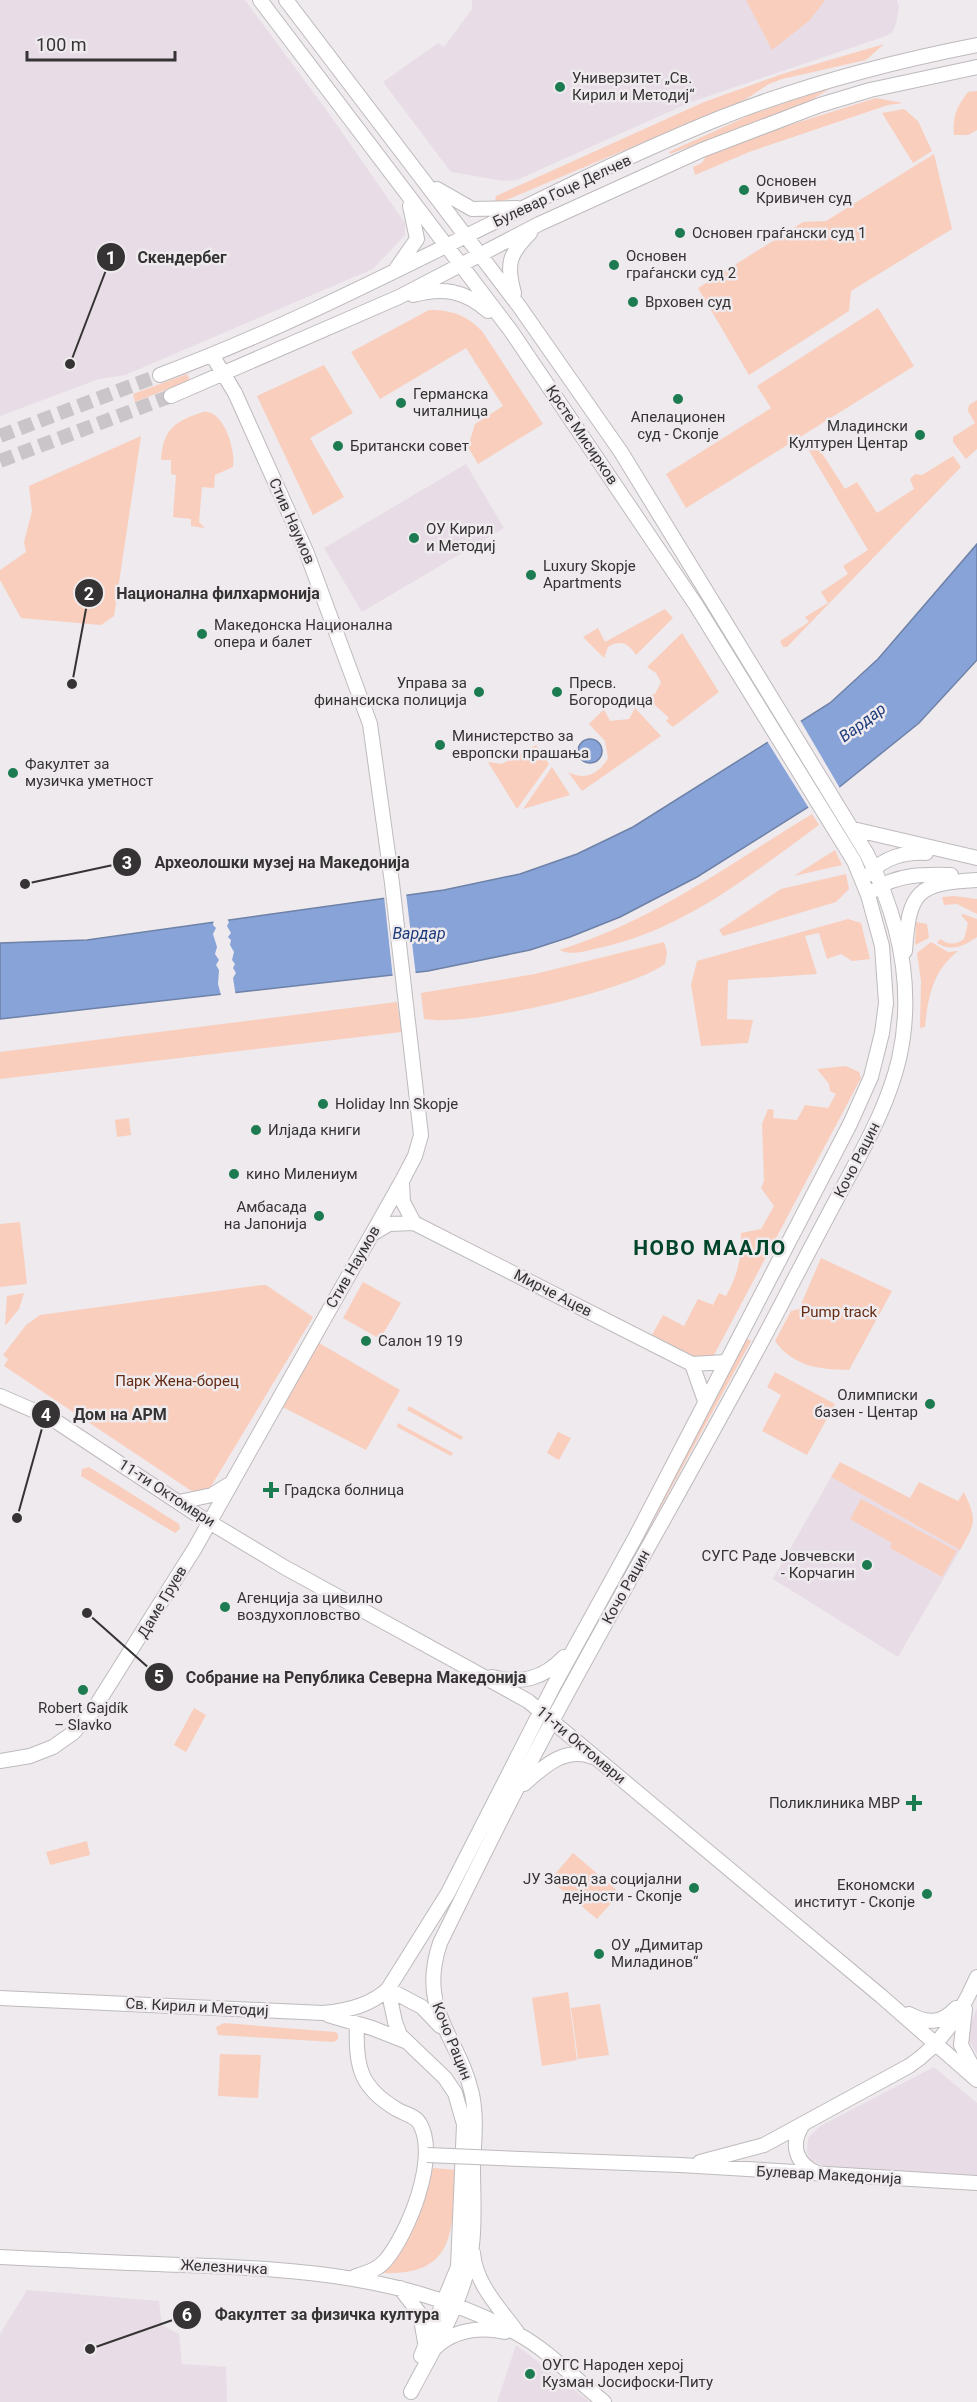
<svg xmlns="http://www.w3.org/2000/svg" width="977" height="2402" viewBox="0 0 977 2402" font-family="Roboto,sans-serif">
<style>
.built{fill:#e8dde6}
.green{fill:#facebd}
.water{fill:#87a3d8;stroke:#6e81a7;stroke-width:1.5}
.pier{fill:#eeeaed}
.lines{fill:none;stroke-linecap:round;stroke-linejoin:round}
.minor-tunnel{stroke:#c9c5c8;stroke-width:14;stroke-dasharray:14 7;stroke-linecap:butt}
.minor-casing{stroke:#bebabd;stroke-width:16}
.minor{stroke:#fff;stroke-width:14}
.minor-bridge-casing{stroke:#bebabd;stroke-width:16;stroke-linecap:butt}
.minor-bridge{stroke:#fff;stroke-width:14}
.poi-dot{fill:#1d7b51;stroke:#eeeaed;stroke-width:2}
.labels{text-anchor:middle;stroke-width:5;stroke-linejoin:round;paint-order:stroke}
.poi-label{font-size:15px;fill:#353334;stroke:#eeeaed;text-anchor:start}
.street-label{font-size:15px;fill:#353334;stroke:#eeeaed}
.park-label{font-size:15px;fill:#652b12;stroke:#eeeaed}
.water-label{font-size:16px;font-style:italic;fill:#1d3b7b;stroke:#eeeaed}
.district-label{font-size:21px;font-weight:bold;letter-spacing:1.5px;fill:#01462a;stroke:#eeeaed}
.leader{fill:none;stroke:#353334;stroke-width:2}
.callout-dot{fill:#353334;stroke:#eeeaed;stroke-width:2}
.mark-label{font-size:18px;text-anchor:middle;font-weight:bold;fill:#fff}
.callout-label{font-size:16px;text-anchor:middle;font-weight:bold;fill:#353334;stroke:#eeeaed;stroke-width:5;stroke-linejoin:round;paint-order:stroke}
</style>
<rect width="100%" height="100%" fill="#eeeaed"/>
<path class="built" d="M0 0H245L330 115 405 223V235L373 269 125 375 99 379 0 416Z
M472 0H897L899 6 896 24 892 33 886 36 691 102 517 180 504 181 451 172 383 82 438 43 444 47 472 9Z
M466 464 504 528 362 612 324 548Z
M831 1477 960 1550 898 1657 773 1579Z
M977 2008V2054L969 2041 970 2025Z
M934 2067 977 2103V2177L827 2168 811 2160 807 2153 808 2138 820 2126Z
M27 2290 159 2301 162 2325 179 2334 182 2364 226 2367 227 2402H0V2334Z
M516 2345 590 2402H497Z"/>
<path class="green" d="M746 0H825L810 20 772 50Z
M884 44 866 60 782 79 769 84 746 99 506 200 495 202 496 196 704 102 782 74Z
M832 87 810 101 670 154 669 152 752 114Z
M977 91V130L968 135H954C952 117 957 106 968 92Z
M876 98 903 103 888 105 749 152 695 175 693 167 702 163 706 156 777 129Z
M904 109 918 121 932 151 913 163 882 113Z
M934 154 952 229 851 291 849 311 749 375 698 288 803 222 826 221Z
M878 308 914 366 686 508 666 474 771 408 757 386Z
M429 310C452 310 466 315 482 331L543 424 478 464 468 447 475 424 503 406 466 348 380 399 351 352Z
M324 365 353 413 310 438 344 497 313 515 257 396Z
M187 374 190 380 135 402 133 394Z
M977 400V449L966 459 953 442V437L975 423 968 411 969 405Z
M203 412C224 409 236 451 233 467L215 475 214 488 202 487 199 522 205 528 191 526V519L173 517 176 475 171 474V460H161C163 429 175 421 203 412Z
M141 436 114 616 101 625 21 618 0 580V570L26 552 24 542 32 511 29 486Z
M816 444 845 489 857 482 877 513 914 489 910 479 915 474 922 475 953 456 961 467 787 647H783L780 641 809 622 805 617 828 603 821 592 848 574 843 566 868 550 808 449Z
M665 609 673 618 636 655C629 644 620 639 608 647L604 658 583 637 598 628 605 642Z
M682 633 719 692 673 727 666 721 669 718 646 697 655 694 661 682 656 673 647 667Z
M635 708 661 736 582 791 568 772C585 781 599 774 608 758L605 741 589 724 604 709 610 721 629 719Z
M536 745 549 764 517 809 488 762 502 764Z
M552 767 570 795 523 809Z
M812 814 819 825C750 875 684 930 599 948 584 951 573 956 559 950 652 922 730 864 812 814Z
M835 850 842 865 794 876Z
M846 874 849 889 836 902 723 936 719 930 781 889Z
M954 896 977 899V914L957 904 944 905 942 897Z
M963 914 977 919V937C964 946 952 952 937 943L940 939C949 945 955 945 964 939L968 923 961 915Z
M848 919 861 923 870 959 852 961 841 954 827 959 819 933 805 936 817 974 728 980 727 1019 753 1020 748 1043 701 1046 691 985 697 961Z
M916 922 927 924 929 938 915 945Z
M664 942 667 952 665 964C627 991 470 1027 424 1019L421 993 535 974Z
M931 942 948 952 958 951C933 971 928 996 925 1027L920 1028 921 981 917 953Z
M397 1002 402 1032 0 1079V1052Z
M846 1066 859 1072 861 1078 714 1355 698 1359 652 1335 663 1315 684 1326 698 1299 713 1305 719 1293 726 1296C738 1274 742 1257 741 1233L761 1229 774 1206 761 1188 764 1181 762 1124 768 1109 774 1110 773 1118 797 1120 805 1105 828 1108 836 1094 830 1091 829 1084 817 1069Z
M129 1118 131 1135 117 1137 115 1120Z
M20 1222 27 1284 0 1287V1224Z
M821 1258 892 1291 849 1370C818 1369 794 1367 775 1341L791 1311 799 1309Z
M363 1282 401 1303 380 1339 343 1318Z
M262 1285H266L313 1317 210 1488 198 1492 190 1490 4 1366 8 1359 3 1355 26 1325 40 1315Z
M24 1293 19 1309 5 1326 7 1296Z
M746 1338 751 1341 564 1685 561 1684Z
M312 1339 400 1390 366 1450 275 1403Z
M775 1372 835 1404 807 1455 762 1431 781 1395 767 1387Z
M409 1406 463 1437 461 1440 407 1410Z
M398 1423 453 1453 451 1456 397 1427Z
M558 1432 571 1438 559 1460 547 1453Z
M840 1462 910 1498 919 1482 958 1501 964 1492C977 1520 976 1522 960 1550L831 1477Z
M89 1467 179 1524 180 1529 175 1533 81 1476 82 1469Z
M861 1499 957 1551 942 1577 890 1548 892 1543 850 1519Z
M194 1708 206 1715 186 1752 174 1745Z
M87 1841 90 1855 50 1865 46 1852Z
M573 1853 620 1893 597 1919 550 1880Z
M568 1992 577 2060 542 2066 532 1998Z
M600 2004 609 2055 578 2059 571 2008Z
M224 2023 335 2032 338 2034V2039L334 2042 218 2035 216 2027Z
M220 2054 261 2055 258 2098 218 2096Z
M433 2168 457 2170C451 2229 458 2276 382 2273 409 2245 421 2204 433 2168Z"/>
<path class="water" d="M977 544V660L919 723 837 789 697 877 620 917 570 937 530 950 428 971 0 1019V943L87 940 444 890 520 874 577 854 633 827 830 703 878 659Z
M578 751a12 12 0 1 1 24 0a12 12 0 1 1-24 0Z"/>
<path class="pier" d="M800 720 841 790 810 810 767 741Z
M406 893 416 976 393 979 384 896Z
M226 917 229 922 227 926 231 933 228 937 231 940 230 945 234 952 232 960 235 964 233 968 236 973 233 978 236 997 222 999 218 984 219 970 216 965 219 960 215 954 217 947 213 934 216 928 213 925 214 919Z"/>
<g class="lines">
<path class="minor-tunnel" d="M0 436 160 375
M0 461 171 396"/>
<defs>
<path id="minor" d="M286 0 519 306 621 452 867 854C899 918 915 988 899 1059 889 1101 869 1138 849 1176 826 1219 803 1262 781 1305 704 1452 619 1595 541 1742 506 1808 473 1876 440 1943 417 2011 459 2036 472 2094 477 2118 474 2143 473 2167 473 2193 475 2220 472 2245 466 2298 435 2346 411 2392
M437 189 472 209 517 208
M396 269 417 239 410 206
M514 293C506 264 509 254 530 233
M413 295C443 287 464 290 488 311
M160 375C353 303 530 195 720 118 803 85 890 62 977 45
M171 396 399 297 539 224 702 150 820 105 870 90 977 67
M853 829 977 858
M870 874C883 857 906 852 926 853
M875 890C896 874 926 874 951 875
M905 951C909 891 917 883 977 880
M402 1183 403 1202 414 1223
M372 1234 389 1224 414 1223 692 1364 726 1362
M692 1364 705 1401
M0 1396 51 1418 196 1514 284 1567 528 1701 881 1996 977 2080
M179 1502 212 1495 228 1485
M492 1677C522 1684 543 1679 564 1657
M0 1761 30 1756 53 1747 73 1733 92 1712 195 1548 403 1179 415 1156 421 1135 392 883 370 724 306 551 235 393 212 355
M524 1784C543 1767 565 1746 593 1757
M388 1989 395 2022 400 2035 445 2078 455 2093 464 2124 458 2267 421 2356
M388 1989 422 2007 440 2026
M0 1998 323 2013C346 2011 370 2006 388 1989L448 1893 554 1685 636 1536 850 1124 871 1077 882 1033 886 1003 882 946 868 895 854 861 696 605 511 331 260 0
M965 2009 961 2045 976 2073
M909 2014C928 2024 941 2024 956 2008
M328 2015 372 2028 405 2041
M802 2126C790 2145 796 2164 817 2173
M498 2158 680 2165 977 2183
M700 2162 764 2145 909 2066C941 2045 962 2012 977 1977
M473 2253C476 2285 499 2307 517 2332
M0 2257C61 2260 122 2263 182 2265 299 2269 414 2276 518 2334 549 2351 576 2380 604 2402
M356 2276C366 2273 377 2270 385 2261 408 2234 439 2158 420 2124 416 2116 405 2114 398 2110 360 2088 355 2066 357 2025
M400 2288 420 2314 425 2342
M436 2347C456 2329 481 2327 505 2332"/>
</defs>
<use href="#minor" class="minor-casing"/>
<use href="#minor" class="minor"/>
<defs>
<path id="minor-bridge" d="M427 2155 498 2158"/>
</defs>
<use href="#minor-bridge" class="minor-bridge-casing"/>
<use href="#minor-bridge" class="minor-bridge"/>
</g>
<g class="poi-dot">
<circle cx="560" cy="87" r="6"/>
<circle cx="744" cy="190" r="6"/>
<circle cx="680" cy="233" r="6"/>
<circle cx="614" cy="265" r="6"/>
<circle cx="633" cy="302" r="6"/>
<circle cx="678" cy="399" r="6"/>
<circle cx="401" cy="403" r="6"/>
<circle cx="920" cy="435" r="6"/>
<circle cx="338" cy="446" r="6"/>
<circle cx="414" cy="538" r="6"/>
<circle cx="531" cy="575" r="6"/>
<circle cx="202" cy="634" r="6"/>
<circle cx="479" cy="692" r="6"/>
<circle cx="557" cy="692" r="6"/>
<circle cx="440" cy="745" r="6"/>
<circle cx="13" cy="773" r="6"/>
<circle cx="323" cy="1104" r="6"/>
<circle cx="256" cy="1130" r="6"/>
<circle cx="234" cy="1174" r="6"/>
<circle cx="319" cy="1216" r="6"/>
<circle cx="366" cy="1341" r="6"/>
<circle cx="930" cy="1404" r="6"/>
<path d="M268 1481h6v6h6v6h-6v6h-6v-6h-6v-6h6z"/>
<circle cx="867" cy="1565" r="6"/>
<circle cx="225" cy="1607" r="6"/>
<circle cx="83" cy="1690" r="6"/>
<path d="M911 1794h6v6h6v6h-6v6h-6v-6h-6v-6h6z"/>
<circle cx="694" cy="1888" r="6"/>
<circle cx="927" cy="1894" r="6"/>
<circle cx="599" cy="1954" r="6"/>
<circle cx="530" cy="2374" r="6"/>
</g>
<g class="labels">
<g class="poi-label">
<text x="572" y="83">Универзитет „Св.<tspan x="572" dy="17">Кирил и Методиј“</tspan></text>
<text x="756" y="186">Основен<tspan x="756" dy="17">Кривичен суд</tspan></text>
<text x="692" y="238">Основен граѓански суд 1</text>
<text x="626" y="261">Основен<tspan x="626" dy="17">граѓански суд 2</tspan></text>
<text x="645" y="307">Врховен суд</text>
<text x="413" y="399">Германска<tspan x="413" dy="17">читалница</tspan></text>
<text x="678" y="422" text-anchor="middle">Апелационен<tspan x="678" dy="17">суд - Скопје</tspan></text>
<text x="908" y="431" text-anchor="end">Младински<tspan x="908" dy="17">Културен Центар</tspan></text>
<text x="350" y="451">Британски совет</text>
<text x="426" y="534">ОУ Кирил<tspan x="426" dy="17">и Методиј</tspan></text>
<text x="543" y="571">Luxury Skopje<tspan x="543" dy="17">Apartments</tspan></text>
<text x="214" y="630">Македонска Национална<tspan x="214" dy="17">опера и балет</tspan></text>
<text x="467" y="688" text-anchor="end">Управа за<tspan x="467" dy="17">финансиска полиција</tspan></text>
<text x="569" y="688">Пресв.<tspan x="569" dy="17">Богородица</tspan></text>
<text x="452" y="741">Министерство за<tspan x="452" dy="17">европски прашања</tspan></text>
<text x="25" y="769">Факултет за<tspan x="25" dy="17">музичка уметност</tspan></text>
<text x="335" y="1109">Holiday Inn Skopje</text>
<text x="268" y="1135">Илјада книги</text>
<text x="246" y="1179">кино Милениум</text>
<text x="307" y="1212" text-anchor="end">Амбасада<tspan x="307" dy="17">на Јапонија</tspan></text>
<text x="378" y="1346">Салон 19 19</text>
<text x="918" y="1400" text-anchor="end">Олимписки<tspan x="918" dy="17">базен - Центар</tspan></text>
<text x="284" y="1495">Градска болница</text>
<text x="855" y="1561" text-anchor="end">СУГС Раде Јовчевски<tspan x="855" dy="17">- Корчагин</tspan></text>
<text x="237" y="1603">Агенција за цивилно<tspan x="237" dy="17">воздухопловство</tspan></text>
<text x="83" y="1713" text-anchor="middle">Robert Gajdík<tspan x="83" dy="17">– Slavko</tspan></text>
<text x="900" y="1808" text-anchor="end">Поликлиника МВР</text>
<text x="682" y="1884" text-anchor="end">ЈУ Завод за социјални<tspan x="682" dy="17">дејности - Скопје</tspan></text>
<text x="915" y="1890" text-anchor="end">Економски<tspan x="915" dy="17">институт - Скопје</tspan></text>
<text x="611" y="1950">ОУ „Димитар<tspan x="611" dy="17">Миладинов“</tspan></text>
<text x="542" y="2370">ОУГС Народен херој<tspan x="542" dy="17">Кузман Јосифоски-Питу</tspan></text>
</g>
<g class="street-label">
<text transform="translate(562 191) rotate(-25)" y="5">Булевар Гоце Делчев</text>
<text transform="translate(582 435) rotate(56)" y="5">Крсте Мисирков</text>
<text transform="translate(292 521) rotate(66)" y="5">Стив Наумов</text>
<text transform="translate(857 1160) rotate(-63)" y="5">Кочо Рацин</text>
<text transform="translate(353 1267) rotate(-60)" y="5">Стив Наумов</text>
<text transform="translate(553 1293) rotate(27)" y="5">Мирче Ацев</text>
<text transform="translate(167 1493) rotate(33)" y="5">11-ти Октомври</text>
<text transform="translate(626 1587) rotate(-61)" y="5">Кочо Рацин</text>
<text transform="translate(162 1602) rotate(-59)" y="5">Даме Груев</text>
<text transform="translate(581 1745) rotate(40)" y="5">11-ти Октомври</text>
<text transform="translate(197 2007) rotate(3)" y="5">Св. Кирил и Методиј</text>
<text transform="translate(452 2041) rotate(68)" y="5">Кочо Рацин</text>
<text transform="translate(829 2175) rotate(3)" y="5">Булевар Македонија</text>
<text transform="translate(224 2267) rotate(3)" y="5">Железничка</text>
</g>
<g class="park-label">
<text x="839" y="1317">Pump track</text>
<text x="177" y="1386">Парк Жена-борец</text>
</g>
<g class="water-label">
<text transform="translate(862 722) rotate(-37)" y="6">Вардар</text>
<text x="419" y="939">Вардар</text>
</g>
<g class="district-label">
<text x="710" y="1255">НОВО МААЛО</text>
</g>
</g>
<path class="leader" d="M70 364L111 257M72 684L89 593M25 884L127 862M17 1518L46 1414M87 1613L159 1677M90 2349L187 2315"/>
<g class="callout-dot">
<circle cx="70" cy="364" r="6"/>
<circle cx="72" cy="684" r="6"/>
<circle cx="25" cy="884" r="6"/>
<circle cx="17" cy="1518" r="6"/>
<circle cx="87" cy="1613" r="6"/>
<circle cx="90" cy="2349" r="6"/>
<circle cx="111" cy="257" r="15"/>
<circle cx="89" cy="593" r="15"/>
<circle cx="127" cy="862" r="15"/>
<circle cx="46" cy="1414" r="15"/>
<circle cx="159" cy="1677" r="15"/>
<circle cx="187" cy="2315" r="15"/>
</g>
<g class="mark-label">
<text x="111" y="264">1</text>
<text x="89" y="600">2</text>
<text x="127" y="869">3</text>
<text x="46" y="1421">4</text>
<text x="159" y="1683">5</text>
<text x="187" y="2321">6</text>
</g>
<g class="callout-label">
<text x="182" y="263">Скендербег</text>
<text x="218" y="599">Национална филхармонија</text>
<text x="282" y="868">Археолошки музеј на Македонија</text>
<text x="120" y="1420">Дом на АРМ</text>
<text x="356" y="1683">Собрание на Република Северна Македонија</text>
<text x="327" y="2320">Факултет за физичка култура</text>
</g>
<path d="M27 51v9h148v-9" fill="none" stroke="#353334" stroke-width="3"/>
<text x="36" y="51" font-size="18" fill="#353334" stroke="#eeeaed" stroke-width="4.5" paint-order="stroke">100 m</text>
</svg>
